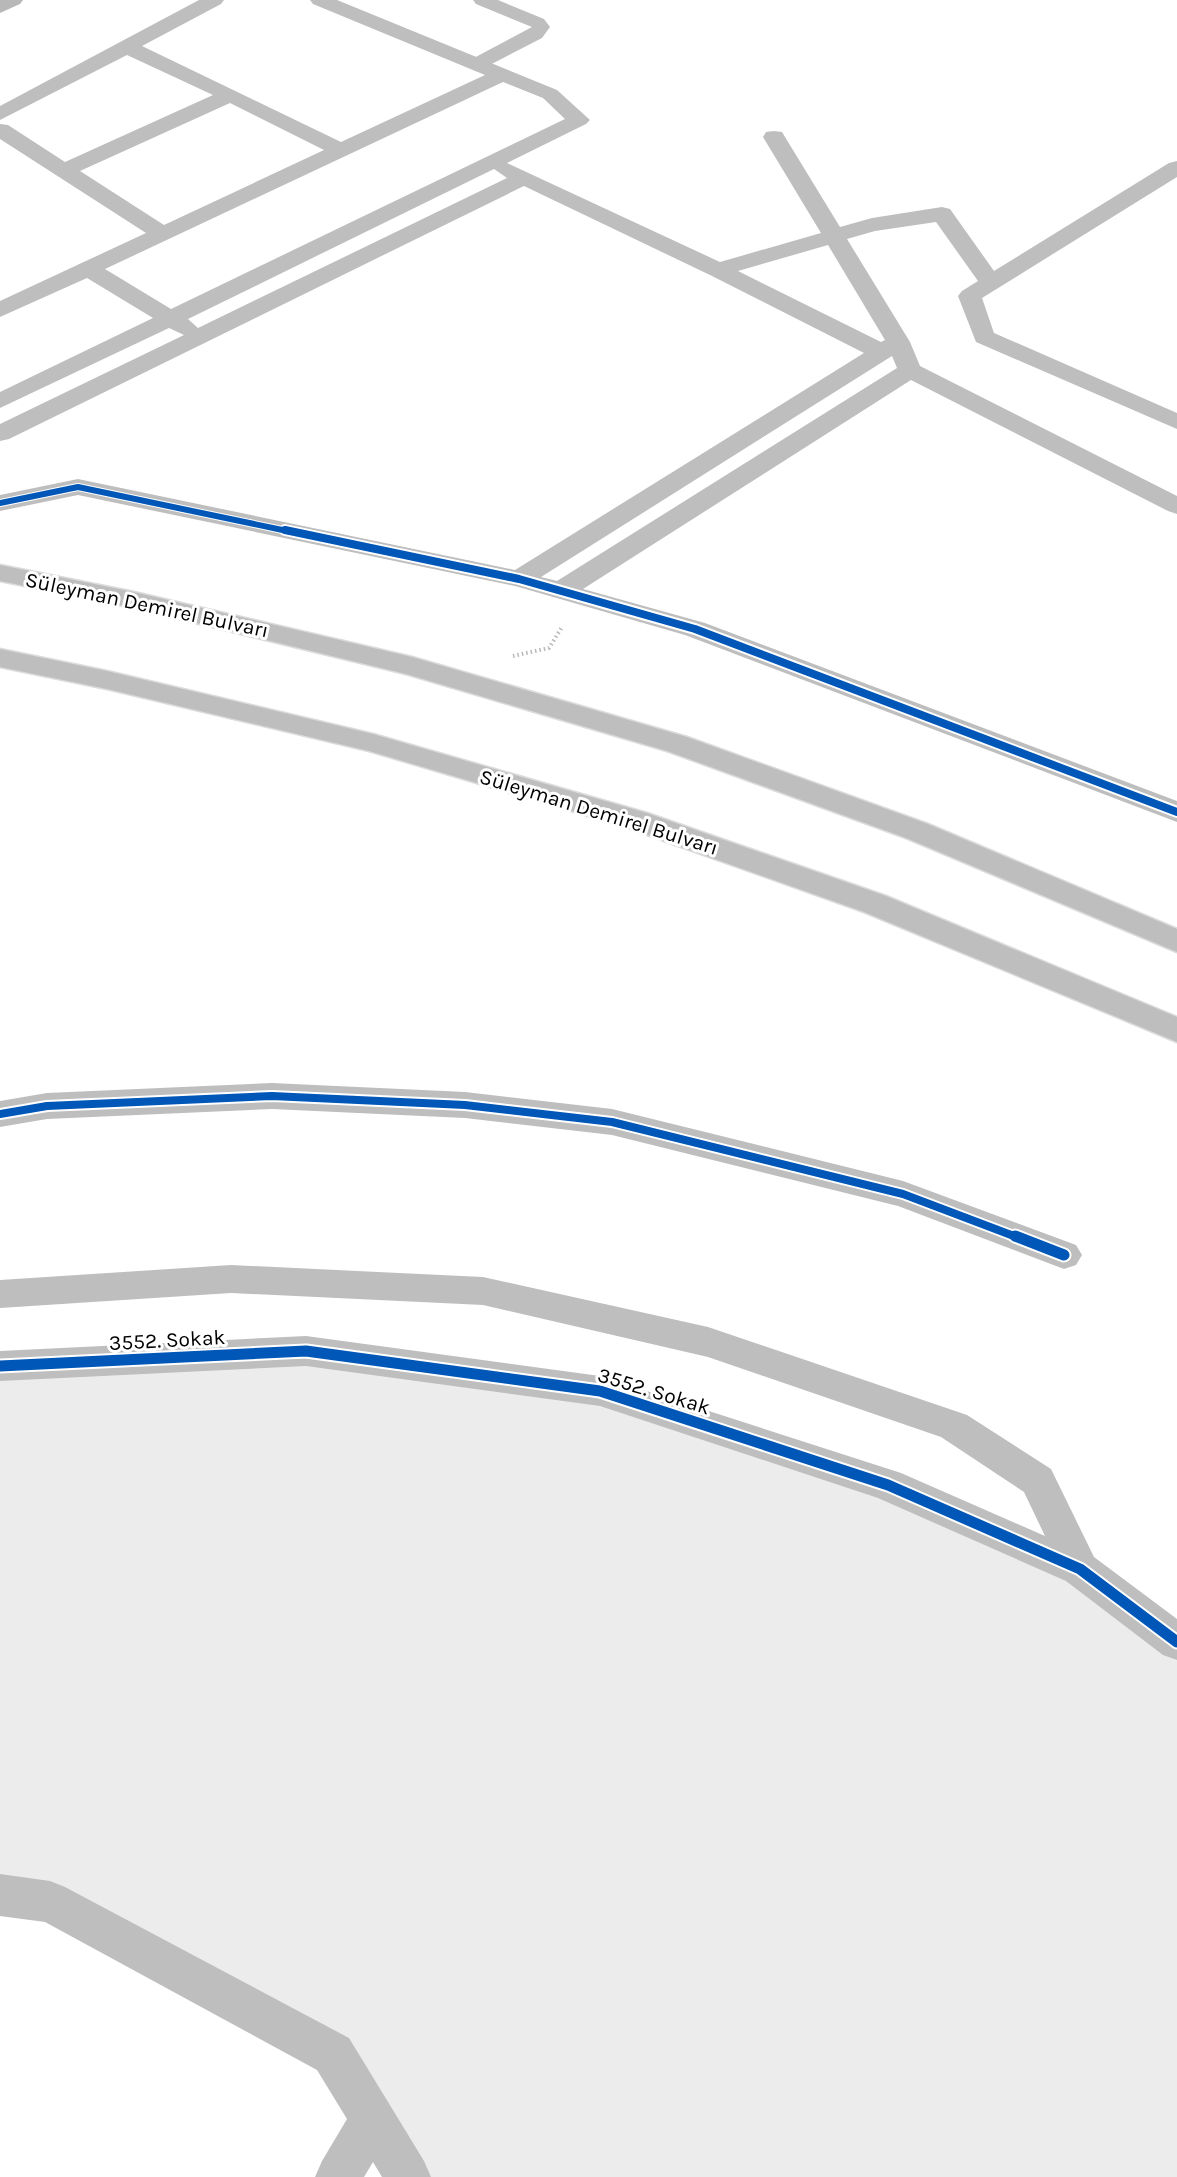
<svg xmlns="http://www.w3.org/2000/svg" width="1177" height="2177" viewBox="0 0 1177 2177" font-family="Karla,sans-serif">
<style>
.green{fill:#ececec}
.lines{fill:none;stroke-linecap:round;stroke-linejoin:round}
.highway-casing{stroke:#dbdbdb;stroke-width:3}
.path{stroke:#b9b9b9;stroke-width:4;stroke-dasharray:1.5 3;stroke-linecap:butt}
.lane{fill:#bebebe;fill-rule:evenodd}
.street{fill:#bebebe;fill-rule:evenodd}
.secondary{fill:#b8b8b8;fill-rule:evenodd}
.highway{fill:#bebebe;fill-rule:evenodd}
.cycleway-far2-casing{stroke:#fff;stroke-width:8}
.cycleway-far1-casing{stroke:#fff;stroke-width:12}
.cycleway-casing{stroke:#fff;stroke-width:15}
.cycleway-far2{stroke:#0057b8;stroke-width:6}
.cycleway-far1{stroke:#0057b8;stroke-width:8}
.cycleway{stroke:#0057b8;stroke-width:11}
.labels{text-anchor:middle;stroke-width:6;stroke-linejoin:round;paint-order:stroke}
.street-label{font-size:21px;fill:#000;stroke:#fff}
</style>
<rect width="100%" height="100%" fill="#fff"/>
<path class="green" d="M306 1351 600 1391 1080 1569 1177 1642V2177H408L333 2054 0 1895V1366Z"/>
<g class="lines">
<defs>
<path id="highway" d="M0 565 134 592 412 657 687 737 928 824 1177 929V952L906 838 667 751 406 674 134 608 0 581Z
M0 649 107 671 373 734 647 813 886 896 1177 1017V1042L864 912 625 827 369 751 107 689 0 667Z"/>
</defs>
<use href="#highway" class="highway-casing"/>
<path class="path" d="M513 656 549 648 562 627"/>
<path class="lane" d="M473 0H498L544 19 550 27 542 38 484 68H470L468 64 470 60 532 27 476 4Z"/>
<path class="street" d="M199 0H224L221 4 142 46 341 142 485 75 313 4 310 0H337L557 90 590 120 586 124 507 163 720 262 821 233 763 137 766 132 774 131 782 132 785 137 840 227 872 218 942 207 950 209 994 271 1169 163 1177 161V177L982 298 994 333 1177 413V429L976 342 958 296 962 291 978 281 936 222 875 231 847 239 910 342 920 366 1177 496V514L1168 511 911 380 583 589 705 623 1177 801V822L685 635 515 586 78 495 0 511V495L78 479 515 570 864 353 710 275 524 186 9 439 0 441V424L184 335 169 328 0 408V392L153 318 87 278 0 317V301L146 233 0 139V124L8 125 65 162 213 95 127 55 0 120V106ZM503 82 543 98 565 119 171 309 105 269ZM230 103 324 150 164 225 80 171ZM494 169 507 178 198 328 188 319ZM828 245 885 340 881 342 738 271ZM892 356 897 368 557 581 541 577Z
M272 1083 465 1092 612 1109 903 1181 1076 1245 1082 1255 1076 1265 1064 1269 898 1206 612 1135 465 1118 272 1109 47 1119 0 1127V1101L47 1093Z
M231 1265 483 1277 708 1327 967 1415 1051 1469 1094 1557 1177 1619V1660L1163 1655 1066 1581 878 1498 600 1406 306 1366 0 1381V1351L306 1336 600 1376 901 1473 1045 1536 1024 1492 941 1437 708 1357 483 1305 231 1293 0 1308V1280Z
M0 1874 50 1881 65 1887 349 2038 424 2161 431 2177H382L373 2162 364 2177H315L322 2161 347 2119 317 2070 45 1922 0 1916Z"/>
<path class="secondary" d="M0 0H23L20 4 0 13Z"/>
<use href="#highway" class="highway"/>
<defs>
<path id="cycleway-far2" d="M0 503 78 487 292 532"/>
<path id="cycleway-far1" d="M285 530 519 579 695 629 1177 812
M0 1114 47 1106 272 1096 465 1105 612 1122 903 1194 1019 1238"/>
<path id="cycleway" d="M1015 1236 1064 1255
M0 1366 306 1351 600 1391 888 1485 1080 1569 1177 1642"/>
</defs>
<use href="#cycleway-far2" class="cycleway-far2-casing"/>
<use href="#cycleway-far1" class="cycleway-far1-casing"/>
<use href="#cycleway" class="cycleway-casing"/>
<use href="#cycleway-far2" class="cycleway-far2"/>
<use href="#cycleway-far1" class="cycleway-far1"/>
<use href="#cycleway" class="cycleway"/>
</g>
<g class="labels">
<g class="street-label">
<text transform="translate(147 605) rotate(12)" y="7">Süleyman Demirel Bulvarı</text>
<text transform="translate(599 812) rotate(17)" y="7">Süleyman Demirel Bulvarı</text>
<text transform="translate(167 1340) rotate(-3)" y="7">3552. Sokak</text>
<text transform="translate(654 1391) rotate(17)" y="7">3552. Sokak</text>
</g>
</g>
</svg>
